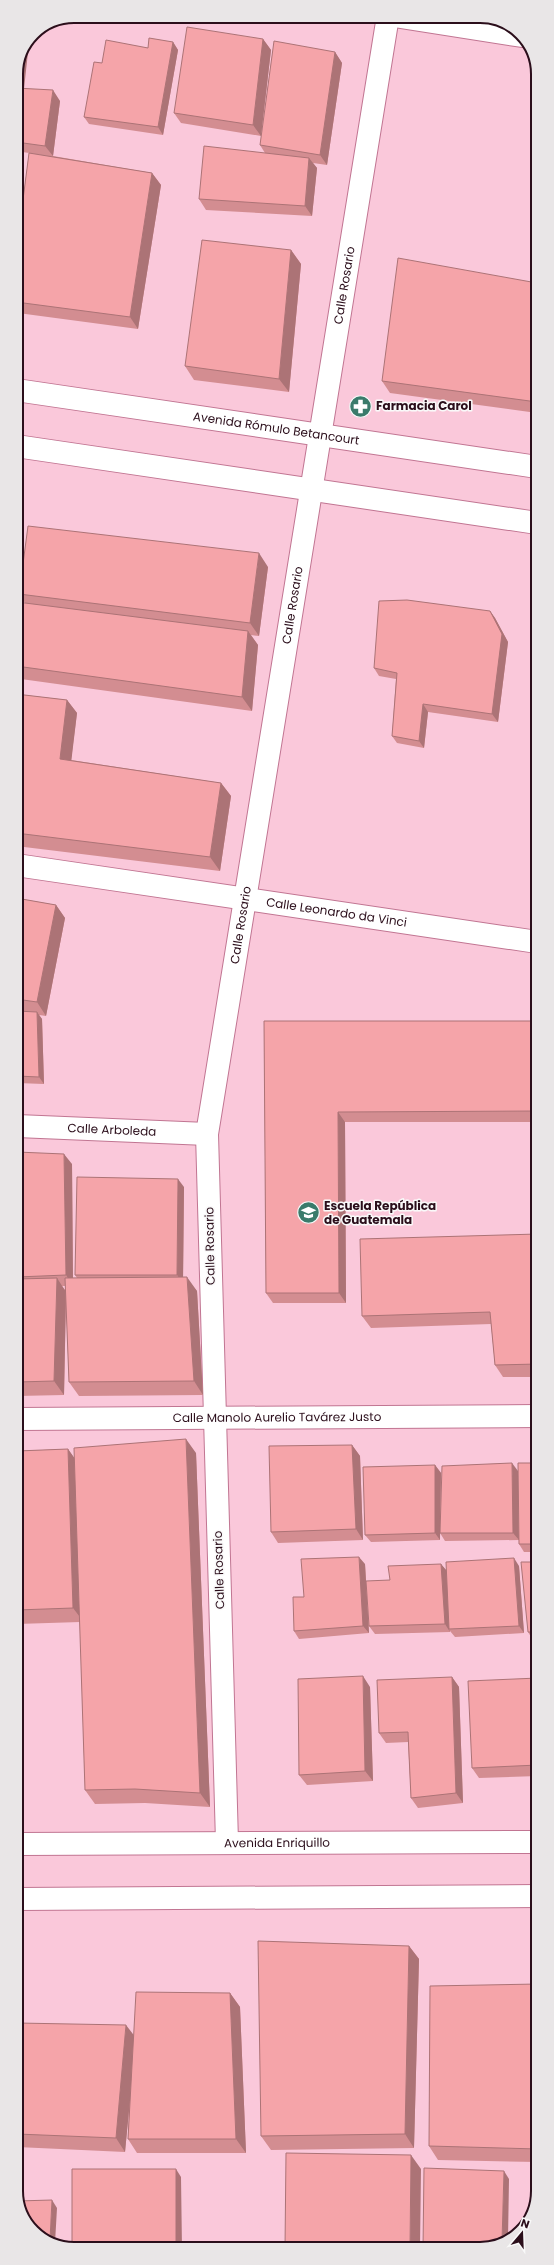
<svg xmlns="http://www.w3.org/2000/svg" width="554" height="2265" viewBox="0 0 554 2265" font-family="Poppins,sans-serif">
<style>
.lines{fill:none;stroke-linecap:round;stroke-linejoin:round}
.minor-casing{stroke:#c17592;stroke-width:24}
.major-casing{stroke:#c17592;stroke-width:24}
.minor{stroke:#fff;stroke-width:22}
.major{stroke:#fff;stroke-width:22}
.wall{fill:#d38d91;fill-rule:evenodd}
.shaded-wall{fill:#ac7376}
.building{fill:#f5a4a9;stroke:#ac7376}
.labels{text-anchor:middle;stroke-width:3;stroke-linejoin:round;paint-order:stroke}
.street-label{font-size:12px;fill:#2b0e1b;stroke:#f9f9f9}
.poi-label{font-size:12px;font-weight:bold;fill:#2b0e1b;stroke:#f9f9f9;text-anchor:start}
.rim{fill:none;stroke:#2b0e1b;stroke-width:2}
</style>
<rect width="100%" height="100%" fill="#fac8da"/>
<g class="lines">
<defs>
<g id="minor">
<path d="M394 16 522 36"/>
<path id="s1" d="M16 865 537 942"/>
<path id="s2" d="M17 1126 207 1134"/>
<path id="s3" d="M17 1419 538 1416"/>
<path id="s4" d="M227 1842 207 1134 388 16"/>
</g>
<g id="major">
<path id="s5" d="M16 390 537 467"/>
<path d="M16 446 537 523"/>
<path id="s6" d="M17 1844 538 1842"/>
<path d="M17 1899 538 1896"/>
</g>
</defs>
<use href="#minor" class="minor-casing"/>
<use href="#major" class="major-casing"/>
<use href="#minor" class="minor"/>
<use href="#major" class="major"/>
</g>
<path class="wall" d="M263 39 271 50 261 136 181 123 174 113Z
M173 42 178 50 163 135 89 124 84 117 102 63 148 48Z
M335 52 342 63 327 165 313 163 317 168 312 216 206 210 199 199 265 153 260 145Z
M16 74 24 88 60 101 53 156 152 173 161 185 138 329 18 313 16 310V254L29 153 16 151Z
M291 250 301 264 289 392 194 380 185 366Z
M537 283V413L390 393 382 381Z
M268 567 259 636 251 635 258 645 252 711 21 679 16 673V611L25 603 19 594Z
M490 611 495 618 508 642 498 722 428 712 424 748 397 743 392 736 396 679 379 676 374 668Z
M16 694 67 700 77 713 71 760 221 783 231 796 220 871 16 846Z
M16 898 56 905 65 918 46 1016 39 1015 42 1019 44 1084 17 1083Z
M264 1021H537V1122H345L346 1303H273L266 1293Z
M17 1152 72 1164 73 1278H77L75 1275 184 1187 183 1277 197 1291 203 1395 79 1396 69 1382 66 1300 64 1395 17 1396ZM62 1286H65L66 1291Z
M538 1234V1377H503L495 1365 491 1324 371 1328 362 1316Z
M352 1445 360 1456 363 1540 278 1543 271 1532Z
M68 1449 74 1458 196 1453 210 1807 145 1803 95 1804 85 1790 80 1622 17 1624V1451Z
M538 1463V1552H524L519 1544Z
M435 1465 441 1473 440 1530 518 1471 519 1540 445 1541 440 1533V1540L371 1542 365 1535Z
M538 1562V1640H533L528 1632Z
M365 1564 369 1633 299 1639 294 1631 304 1597Z
M441 1564 446 1571 519 1566 524 1633 455 1637 450 1631V1632L375 1634 369 1626Z
M452 1677 459 1687 463 1803 418 1808 411 1798 408 1742 386 1743 379 1733Z
M538 1678V1776L479 1778 472 1768Z
M370 1687 373 1781 307 1785 299 1775Z
M409 1946 419 1959 414 2148 271 2150 261 2136Z
M538 1984V2162L438 2160 429 2146Z
M230 1993 240 2007 246 2153H137L128 2139 129 2109 125 2152 17 2147V2023L133 2035Z"/>
<path class="shaded-wall" d="M263 39 271 50 261 136 253 125Z
M173 42 178 50 163 135 158 127Z
M29 43 23 98 16 88 18 69Z
M335 52 342 63 327 165 320 155Z
M53 90 60 101 53 156 45 146Z
M309 158 317 168 312 216 305 206Z
M16 164 23 173 16 232Z
M152 173 161 185 138 329 130 317Z
M291 250 301 264 289 392 279 379Z
M259 553 268 567 259 636 250 623Z
M490 611 495 618 508 642 498 722 492 714Z
M248 631 258 645 252 711 242 697Z
M67 700 77 713 70 772 60 759Z
M423 704 428 712 424 748 419 741Z
M221 783 231 796 220 871 210 857Z
M56 905 65 918 46 1016 37 1002Z
M37 1012 42 1019 44 1084 39 1077Z
M338 1112 345 1122 346 1303 339 1293Z
M64 1154 72 1164 73 1286 66 1275Z
M178 1179 184 1187 183 1283 177 1275Z
M187 1277 197 1291 203 1395 194 1381Z
M57 1278 66 1292 64 1395 54 1381Z
M186 1439 196 1453 210 1807 200 1793Z
M352 1445 360 1456 363 1540 356 1529Z
M68 1449 78 1463 83 1621 73 1608Z
M512 1463 518 1471 519 1540 513 1533Z
M435 1465 441 1473 440 1540 435 1533Z
M359 1557 365 1564 369 1633 363 1626Z
M514 1558 519 1566 524 1633 519 1626Z
M441 1564 447 1571 449 1629 450 1632 445 1624Z
M363 1676 370 1687 373 1781 365 1771Z
M452 1677 459 1687 463 1803 456 1793Z
M409 1946 419 1959 414 2148 405 2134Z
M230 1993 240 2007 246 2153 236 2139Z
M126 2025 136 2038 125 2152 116 2138Z
M411 2155 421 2169 420 2248H410Z
M176 2169 181 2177 182 2249H176Z
M504 2171 509 2179 508 2239 502 2242Z
M52 2200 57 2208 55 2243 50 2240Z"/>
<path class="building" d="M187 27 263 39 253 125 174 113Z
M149 38 173 42 158 127 84 117 94 62 102 63 106 40 148 48Z
M274 41 335 52 320 155 260 145Z
M18 69 16 88V74Z
M16 88 53 90 45 146 16 142Z
M204 146 309 158 305 206 199 199Z
M29 153 152 173 130 317 16 302V254Z
M202 240 291 250 279 379 185 366Z
M398 258 537 283V402L382 381Z
M28 526 259 553 250 623 19 594Z
M407 600 490 611 502 634 492 714 423 704 419 741 392 736 397 673 374 668 379 601Z
M17 602 248 631 242 697 16 666V611Z
M16 694 67 700 60 759 221 783 210 857 16 833Z
M16 898 56 905 37 1002 16 999Z
M16 1011 37 1012 39 1077 17 1076Z
M264 1021H537V1111L338 1112 339 1293H266Z
M17 1152 64 1154 66 1275 17 1277Z
M77 1177 178 1179 177 1275H75Z
M538 1234V1364L495 1365 490 1312 362 1316 360 1239Z
M187 1277 194 1381 69 1382 65 1278Z
M57 1278 54 1381 17 1382V1279Z
M186 1439 200 1793 135 1789 85 1790 74 1448Z
M352 1445 356 1529 271 1532 269 1446Z
M68 1449 73 1608 17 1610V1451Z
M512 1463 513 1533H440L442 1466Z
M518 1463H538V1544H519Z
M435 1465V1533L365 1535 363 1467Z
M359 1557 363 1626 294 1631 293 1597H304L301 1559Z
M514 1558 519 1626 449 1629 446 1562Z
M521 1562H538V1632H528Z
M441 1564 445 1624 369 1626 366 1581 390 1580 388 1566Z
M363 1676 365 1771 299 1775 298 1679Z
M452 1677 456 1793 411 1798 408 1732 379 1733 377 1680Z
M538 1678V1765L472 1768 468 1681Z
M258 1941 409 1946 405 2134 261 2136Z
M538 1984V2149L429 2146 430 1986Z
M136 1992 230 1993 236 2139H128Z
M17 2023 126 2025 116 2138 17 2134Z
M286 2153 411 2155 410 2248H285Z
M424 2168 504 2171 502 2242 491 2248H423Z
M72 2169H176V2249H93V2248L72 2249Z
M52 2200 50 2240 36 2234 17 2202V2201Z"/>
<defs>
<symbol id="pharmacy-disc" viewBox="-11 -11 22 22"><circle r="9.5" fill="#3a7b6b" stroke="#f9f9f9"/><path d="M-2-6h4v4h4v4h-4v4h-4v-4h-4v-4h4Z" fill="#fff"/></symbol>
<symbol id="university-disc" viewBox="-11 -11 22 22"><circle r="9.5" fill="#3a7b6b" stroke="#f9f9f9"/><path d="M0-5L7-2L0 1L-7-2ZM-4 1L0 2.5L4 1V4Q0 6-4 4Z" fill="#fff"/></symbol>
</defs>
<g fill-rule="evenodd">
<use href="#pharmacy-disc" x="348" y="394" width="25" height="25"/>
<use href="#university-disc" x="296" y="1200" width="25" height="25"/>
</g>
<g class="labels">
<g class="street-label">
<text dy="4" stroke="none"><textPath href="#s4" startOffset="1568">Calle Rosario</textPath></text>
<text dy="4" stroke="none"><textPath href="#s5" startOffset="263">Avenida Rómulo Betancourt</textPath></text>
<text dy="4" stroke="none"><textPath href="#s4" startOffset="1244">Calle Rosario</textPath></text>
<text dy="4" stroke="none"><textPath href="#s1" startOffset="324">Calle Leonardo da Vinci</textPath></text>
<text dy="4" stroke="none"><textPath href="#s4" startOffset="920">Calle Rosario</textPath></text>
<text dy="4" stroke="none"><textPath href="#s2" startOffset="95">Calle Arboleda</textPath></text>
<text transform="translate(210 1246) rotate(-91)" y="4">Calle Rosario</text>
<text dy="4" stroke="none"><textPath href="#s3" startOffset="260">Calle Manolo Aurelio Tavárez Justo</textPath></text>
<text transform="translate(219 1570) rotate(-92)" y="4">Calle Rosario</text>
<text dy="4" stroke="none"><textPath href="#s6" startOffset="260">Avenida Enriquillo</textPath></text>
</g>
<g class="poi-label">
<text x="376" y="410">Farmacia Carol</text>
<text x="324" y="1210">Escuela República<tspan x="324" dy="14">de Guatemala</tspan></text>
</g>
</g>
<path d="M0 0H554V2265H0ZM74 23H480A51 51 0 0 1 531 74V2191A51 51 0 0 1 480 2242H74A51 51 0 0 1 23 2191V74A51 51 0 0 1 74 23Z" fill="#e9e6e7" fill-rule="evenodd"/>
<path class="rim" d="M74 23H480A51 51 0 0 1 531 74V2191A51 51 0 0 1 480 2242H74A51 51 0 0 1 23 2191V74A51 51 0 0 1 74 23Z"/>
<g transform="translate(522 2233) rotate(19)" stroke="#f9f9f9" stroke-width="3" paint-order="stroke">
<path d="M0-3L7 15L0 10L-7 15Z" fill="#2b0e1b"/>
<text y="-6" font-size="11" font-weight="bold" text-anchor="middle" fill="#2b0e1b">N</text>
</g>
</svg>
